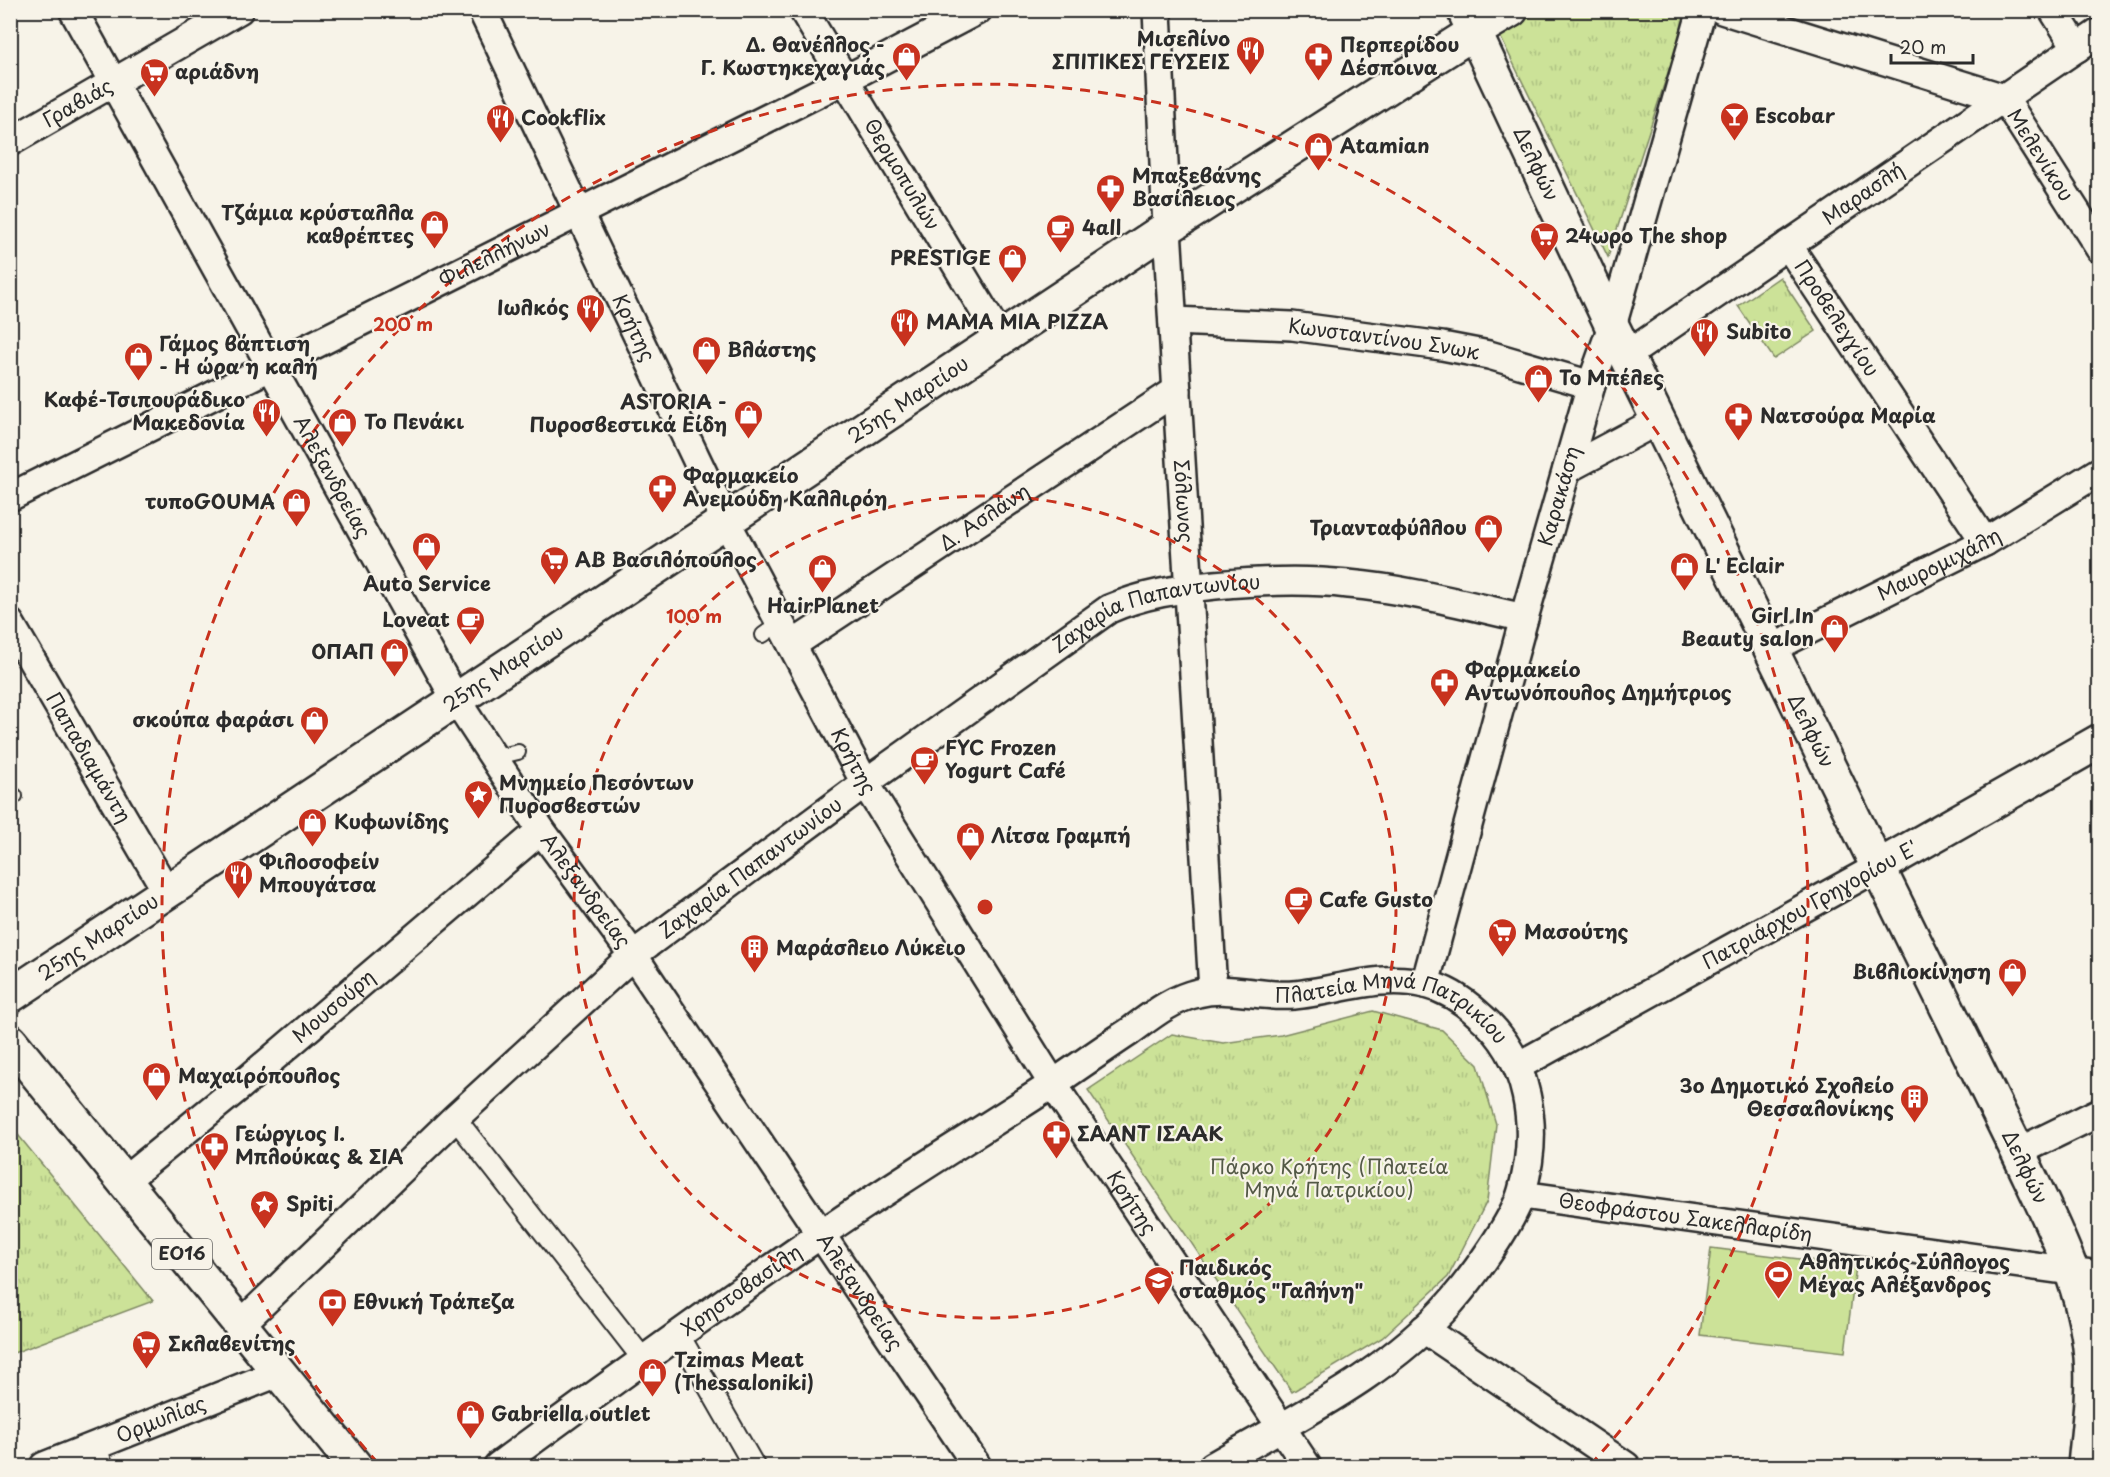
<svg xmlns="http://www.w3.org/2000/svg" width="2110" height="1477" viewBox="0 0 2110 1477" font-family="'Playpen Sans',sans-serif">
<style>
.grass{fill:url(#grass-tufts);stroke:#7c8662;stroke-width:1.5}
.garden{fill:#cce298;stroke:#7c8662;stroke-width:1.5}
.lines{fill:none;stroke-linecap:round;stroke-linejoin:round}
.service-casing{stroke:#2b2b2b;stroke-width:18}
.pedestrian-casing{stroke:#2b2b2b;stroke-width:24}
.minor-casing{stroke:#2b2b2b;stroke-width:32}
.tertiary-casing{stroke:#2b2b2b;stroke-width:38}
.secondary-casing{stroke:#2b2b2b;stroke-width:38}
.primary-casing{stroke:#2b2b2b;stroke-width:38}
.service{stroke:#f7f3e8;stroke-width:14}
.pedestrian{stroke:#f7f3e8;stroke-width:20}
.minor{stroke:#f7f3e8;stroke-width:27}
.tertiary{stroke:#f7f3e8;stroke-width:33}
.secondary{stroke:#f7f3e8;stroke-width:33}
.primary{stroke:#f7f3e8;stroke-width:33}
.ring{fill:none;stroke:#c8321e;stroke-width:3;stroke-dasharray:10 8}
.labels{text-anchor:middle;stroke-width:4.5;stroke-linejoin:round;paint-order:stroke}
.shield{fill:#f7f3e8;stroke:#686764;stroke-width:1.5}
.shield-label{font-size:18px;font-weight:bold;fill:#2b2b2b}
.poi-label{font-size:20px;font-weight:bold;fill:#2b2b2b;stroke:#f7f3e8;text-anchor:start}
.street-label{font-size:20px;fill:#2b2b2b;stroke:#f7f3e8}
.park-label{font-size:20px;fill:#535946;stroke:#f7f3e8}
.centre{fill:#c8321e;stroke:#f7f3e8;stroke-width:3}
.ring-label{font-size:18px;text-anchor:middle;font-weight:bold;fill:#c8321e;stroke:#f7f3e8;stroke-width:4.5;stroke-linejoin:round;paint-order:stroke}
</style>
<defs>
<pattern id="grass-tufts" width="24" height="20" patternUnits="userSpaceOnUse" patternTransform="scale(1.5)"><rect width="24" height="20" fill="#cce298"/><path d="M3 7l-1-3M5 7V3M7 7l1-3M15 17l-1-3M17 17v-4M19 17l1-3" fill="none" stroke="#afc283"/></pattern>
</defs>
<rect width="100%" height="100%" fill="#f7f3e8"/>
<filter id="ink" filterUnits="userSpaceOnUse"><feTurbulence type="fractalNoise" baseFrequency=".0167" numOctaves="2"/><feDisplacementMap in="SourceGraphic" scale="12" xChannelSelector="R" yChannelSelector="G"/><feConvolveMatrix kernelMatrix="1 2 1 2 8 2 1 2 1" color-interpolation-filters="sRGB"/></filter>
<g filter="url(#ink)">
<path class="grass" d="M1539 11H1688L1608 257 1500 36Z
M1780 277 1816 331 1774 359 1738 306Z
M1373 1011 1442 1030 1478 1065 1496 1124 1487 1201 1448 1277 1382 1338 1292 1392 1088 1090 1172 1034 1223 1043 1281 1035Z
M10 1125 153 1301 11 1354H10Z"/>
<path class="garden" d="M1711 1248 1856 1266 1845 1352 1700 1335Z"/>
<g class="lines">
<defs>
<path id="service" d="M763 635 780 623
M493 758 518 752
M10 799 15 796"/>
<path id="pedestrian" d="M455 1118 643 1359
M679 1335 754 1466
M95 1446 103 1466"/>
<g id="minor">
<path id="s1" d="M73 10 456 700 541 830 633 955 977 1466"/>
<path id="s2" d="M482 10 726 521 865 783 1053 1084 1307 1466"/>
<path id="s3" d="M803 10 1001 339"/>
<path id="s4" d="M1157 10 1167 228 1213 990"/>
<path id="s5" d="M1722 10 2004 98 2100 249"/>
<path d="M2053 10 2077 48"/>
<path id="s6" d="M10 142 239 10"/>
<path id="s7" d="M1788 245 1985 542"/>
<path id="s8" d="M1173 321 1292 326 1442 346 1489 355 1591 385"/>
<path id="s9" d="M1627 355 2100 32"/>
<path d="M1567 469 1659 420"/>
<path id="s10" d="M10 497 844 80 978 10"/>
<path id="s11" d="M10 623 167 892"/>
<path id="s12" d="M792 645 1177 390"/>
<path id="s13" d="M1771 649 1985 542 2100 471"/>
<path id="s14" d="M1425 984 1524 618 1591 385 1612 326 1702 10"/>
<path d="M1518 1066 1878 867"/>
<path d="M2018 1152 2100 1112"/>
<path id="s15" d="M124 1181 239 1087 541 830"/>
<path id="s16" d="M1522 1195 2100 1275"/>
<path id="s17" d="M240 1325 455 1118 633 955 865 783 1109 609C1144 594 1178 589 1215 585 1259 581 1305 579 1348 584 1407 589 1466 605 1524 618"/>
<path d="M1424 1329 1626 1466"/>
<path id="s18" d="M44 1466 278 1373"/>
<path id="s19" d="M498 1466C604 1388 711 1310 820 1235 892 1185 968 1139 1042 1091 1071 1072 1100 1051 1129 1032 1151 1016 1171 999 1198 993 1229 985 1262 998 1294 995 1337 991 1381 973 1425 984 1446 989 1463 1000 1478 1014 1530 1057 1540 1129 1522 1191 1514 1221 1472 1278 1451 1302 1387 1375 1295 1418 1213 1466"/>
</g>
<path id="tertiary" d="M1878 867 2100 741"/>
<g id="secondary">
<path id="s20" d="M1464 10 1612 326 2018 1152C2049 1218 2085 1283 2091 1357 2094 1393 2088 1431 2085 1466"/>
<path id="s21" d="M10 996 1167 228 1474 32 1511 10"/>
</g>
<path id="primary" d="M10 1041 355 1466"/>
</defs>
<use href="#service" class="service-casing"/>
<use href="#pedestrian" class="pedestrian-casing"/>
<use href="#minor" class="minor-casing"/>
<use href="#tertiary" class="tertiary-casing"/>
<use href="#secondary" class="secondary-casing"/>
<use href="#primary" class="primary-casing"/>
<use href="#service" class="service"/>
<use href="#pedestrian" class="pedestrian"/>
<use href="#minor" class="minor"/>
<use href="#tertiary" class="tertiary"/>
<use href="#secondary" class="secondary"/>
<use href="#primary" class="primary"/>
</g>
</g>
<g class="ring">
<circle cx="985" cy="907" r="411"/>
<path d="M378 1463A823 823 0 1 1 1592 1463"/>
</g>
<defs>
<symbol id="restaurant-pin" viewBox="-11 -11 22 30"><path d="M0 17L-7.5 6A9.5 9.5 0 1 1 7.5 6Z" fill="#c8321e" stroke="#f7f3e8"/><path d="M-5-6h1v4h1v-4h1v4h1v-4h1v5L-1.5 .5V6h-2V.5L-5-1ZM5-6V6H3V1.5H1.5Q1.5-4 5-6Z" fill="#fff"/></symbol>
<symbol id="shop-pin" viewBox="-11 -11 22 30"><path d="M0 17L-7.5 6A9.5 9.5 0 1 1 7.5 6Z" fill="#c8321e" stroke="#f7f3e8"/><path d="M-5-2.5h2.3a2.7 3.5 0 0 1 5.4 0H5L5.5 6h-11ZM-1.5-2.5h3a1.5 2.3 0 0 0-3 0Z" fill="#fff"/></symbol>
<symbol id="pharmacy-pin" viewBox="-11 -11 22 30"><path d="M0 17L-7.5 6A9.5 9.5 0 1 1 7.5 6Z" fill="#c8321e" stroke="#f7f3e8"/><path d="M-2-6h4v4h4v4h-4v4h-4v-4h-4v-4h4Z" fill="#fff"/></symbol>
<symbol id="supermarket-pin" viewBox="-11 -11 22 30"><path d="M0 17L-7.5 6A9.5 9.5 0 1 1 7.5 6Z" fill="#c8321e" stroke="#f7f3e8"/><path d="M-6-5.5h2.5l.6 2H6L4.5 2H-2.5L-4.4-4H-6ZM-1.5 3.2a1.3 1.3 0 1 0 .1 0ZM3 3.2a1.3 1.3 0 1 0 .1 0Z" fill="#fff"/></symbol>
<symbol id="bar-pin" viewBox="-11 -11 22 30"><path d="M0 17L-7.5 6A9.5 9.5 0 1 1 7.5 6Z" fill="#c8321e" stroke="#f7f3e8"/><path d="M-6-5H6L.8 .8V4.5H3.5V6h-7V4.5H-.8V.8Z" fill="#fff"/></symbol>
<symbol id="cafe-pin" viewBox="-11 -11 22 30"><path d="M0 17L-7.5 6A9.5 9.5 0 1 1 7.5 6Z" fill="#c8321e" stroke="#f7f3e8"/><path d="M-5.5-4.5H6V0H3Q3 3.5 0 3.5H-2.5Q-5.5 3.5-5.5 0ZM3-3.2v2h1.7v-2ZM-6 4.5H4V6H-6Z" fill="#fff"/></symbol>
<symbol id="sight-pin" viewBox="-11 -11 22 30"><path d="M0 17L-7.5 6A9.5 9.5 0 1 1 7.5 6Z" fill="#c8321e" stroke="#f7f3e8"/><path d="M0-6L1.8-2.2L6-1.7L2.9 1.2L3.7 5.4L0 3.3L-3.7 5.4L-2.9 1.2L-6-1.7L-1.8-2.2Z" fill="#fff"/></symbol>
<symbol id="building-pin" viewBox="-11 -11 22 30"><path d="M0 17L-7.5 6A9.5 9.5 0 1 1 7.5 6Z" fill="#c8321e" stroke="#f7f3e8"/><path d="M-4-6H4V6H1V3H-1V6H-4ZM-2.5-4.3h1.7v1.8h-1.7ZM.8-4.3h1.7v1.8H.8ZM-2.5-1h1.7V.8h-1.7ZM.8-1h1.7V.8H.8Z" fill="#fff"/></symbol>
<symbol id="stadium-pin" viewBox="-11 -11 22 30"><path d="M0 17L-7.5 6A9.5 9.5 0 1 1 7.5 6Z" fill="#c8321e" stroke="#f7f3e8"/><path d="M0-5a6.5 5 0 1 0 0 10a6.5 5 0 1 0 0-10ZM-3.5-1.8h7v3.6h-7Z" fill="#fff"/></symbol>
<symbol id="school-pin" viewBox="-11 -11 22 30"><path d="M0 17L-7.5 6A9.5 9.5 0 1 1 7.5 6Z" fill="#c8321e" stroke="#f7f3e8"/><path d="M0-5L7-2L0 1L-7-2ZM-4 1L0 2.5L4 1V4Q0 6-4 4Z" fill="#fff"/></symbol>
<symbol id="bank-pin" viewBox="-11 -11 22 30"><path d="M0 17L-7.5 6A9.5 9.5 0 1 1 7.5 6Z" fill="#c8321e" stroke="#f7f3e8"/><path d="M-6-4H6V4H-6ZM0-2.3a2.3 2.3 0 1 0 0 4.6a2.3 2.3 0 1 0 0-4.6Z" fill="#fff"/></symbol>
</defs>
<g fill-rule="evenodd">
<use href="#restaurant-pin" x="1234" y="34" width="33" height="45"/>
<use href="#shop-pin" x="890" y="40" width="33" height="45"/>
<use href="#pharmacy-pin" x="1302" y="40" width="33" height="45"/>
<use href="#supermarket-pin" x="138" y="56" width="33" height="45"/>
<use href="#bar-pin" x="1718" y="100" width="33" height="45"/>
<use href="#restaurant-pin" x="484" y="102" width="33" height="45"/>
<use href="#shop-pin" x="1302" y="130" width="33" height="45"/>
<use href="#pharmacy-pin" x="1094" y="172" width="33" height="45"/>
<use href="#shop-pin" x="418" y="208" width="33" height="45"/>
<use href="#cafe-pin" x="1044" y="212" width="33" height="45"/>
<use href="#supermarket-pin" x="1528" y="220" width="33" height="45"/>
<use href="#shop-pin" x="996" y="242" width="33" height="45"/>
<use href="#restaurant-pin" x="574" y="292" width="33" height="45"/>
<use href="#restaurant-pin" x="888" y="306" width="33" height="45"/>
<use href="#restaurant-pin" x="1688" y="316" width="33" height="45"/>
<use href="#shop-pin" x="690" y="334" width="33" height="45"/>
<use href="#shop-pin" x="122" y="340" width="33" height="45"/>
<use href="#shop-pin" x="1522" y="362" width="33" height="45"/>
<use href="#restaurant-pin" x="250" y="396" width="33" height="45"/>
<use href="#shop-pin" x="732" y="398" width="33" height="45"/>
<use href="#pharmacy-pin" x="1722" y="400" width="33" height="45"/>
<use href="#shop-pin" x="326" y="406" width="33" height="45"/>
<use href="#pharmacy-pin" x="646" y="472" width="33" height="45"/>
<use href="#shop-pin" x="280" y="486" width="33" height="45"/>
<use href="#shop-pin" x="1472" y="512" width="33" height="45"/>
<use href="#shop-pin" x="410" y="530" width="33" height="45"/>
<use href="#supermarket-pin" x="538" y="544" width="33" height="45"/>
<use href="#shop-pin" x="1668" y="550" width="33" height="45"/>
<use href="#shop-pin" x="806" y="552" width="33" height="45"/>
<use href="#cafe-pin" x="454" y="604" width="33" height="45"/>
<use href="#shop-pin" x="1818" y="612" width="33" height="45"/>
<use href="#shop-pin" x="378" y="636" width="33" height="45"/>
<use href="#pharmacy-pin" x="1428" y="666" width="33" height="45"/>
<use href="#shop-pin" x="298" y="704" width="33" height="45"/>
<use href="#cafe-pin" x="908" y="744" width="33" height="45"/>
<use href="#sight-pin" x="462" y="778" width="33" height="45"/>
<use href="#shop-pin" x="296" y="806" width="33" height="45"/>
<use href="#shop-pin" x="954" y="820" width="33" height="45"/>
<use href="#restaurant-pin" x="222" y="858" width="33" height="45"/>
<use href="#cafe-pin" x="1282" y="884" width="33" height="45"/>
<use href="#supermarket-pin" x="1486" y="916" width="33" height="45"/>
<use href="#building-pin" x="738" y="932" width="33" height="45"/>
<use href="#shop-pin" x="1996" y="956" width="33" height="45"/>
<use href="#shop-pin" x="140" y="1060" width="33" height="45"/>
<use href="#building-pin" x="1898" y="1082" width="33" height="45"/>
<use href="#pharmacy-pin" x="1040" y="1118" width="33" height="45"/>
<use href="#pharmacy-pin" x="198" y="1130" width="33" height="45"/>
<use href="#sight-pin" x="248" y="1188" width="33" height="45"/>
<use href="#stadium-pin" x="1762" y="1258" width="33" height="45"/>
<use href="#school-pin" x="1142" y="1264" width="33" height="45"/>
<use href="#bank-pin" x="316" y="1286" width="33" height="45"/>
<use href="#supermarket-pin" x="130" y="1328" width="33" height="45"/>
<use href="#shop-pin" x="636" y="1356" width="33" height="45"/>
<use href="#shop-pin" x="454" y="1398" width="33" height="45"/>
</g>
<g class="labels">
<rect class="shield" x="152" y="1239" width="60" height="30" rx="4.5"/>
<g class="shield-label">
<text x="182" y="1260">ΕΟ16</text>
</g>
<g class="poi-label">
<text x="1230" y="46" text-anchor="end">Μισελίνο<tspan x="1230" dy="23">ΣΠΙΤΙΚΕΣ ΓΕΥΣΕΙΣ</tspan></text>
<text x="885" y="52" text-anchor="end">Δ. Θανέλλος -<tspan x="885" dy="23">Γ. Κωστηκεχαγιάς</tspan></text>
<text x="1340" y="52">Περπερίδου<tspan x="1340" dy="23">Δέσποινα</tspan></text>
<text x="175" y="79">αριάδνη</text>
<text x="1755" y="123">Escobar</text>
<text x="521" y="125">Cookflix</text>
<text x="1340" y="153">Atamian</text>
<text x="1132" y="183">Μπαξεβάνης<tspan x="1132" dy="23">Βασίλειος</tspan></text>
<text x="414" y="220" text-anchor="end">Τζάμια κρύσταλλα<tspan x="414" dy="23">καθρέπτες</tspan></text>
<text x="1082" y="235">4all</text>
<text x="1565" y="243">24ωρο The shop</text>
<text x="991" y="265" text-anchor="end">PRESTIGE</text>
<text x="569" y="315" text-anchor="end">Ιωλκός</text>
<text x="926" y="329">MAMA MIA PIZZA</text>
<text x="1726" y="339">Subito</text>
<text x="159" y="351">Γάμος βάπτιση<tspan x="159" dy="23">- Η ώρα η καλή</tspan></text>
<text x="727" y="357">Βλάστης</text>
<text x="1559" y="385">Το Μπέλες</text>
<text x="245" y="407" text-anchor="end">Καφέ-Τσιπουράδικο<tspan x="245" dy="23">Μακεδονία</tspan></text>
<text x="727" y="409" text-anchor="end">ASTORIA -<tspan x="727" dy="23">Πυροσβεστικά Είδη</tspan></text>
<text x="1760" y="423">Νατσούρα Μαρία</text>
<text x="364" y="429">Το Πενάκι</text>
<text x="683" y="483">Φαρμακείο<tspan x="683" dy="23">Ανεμούδη Καλλιρόη</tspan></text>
<text x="275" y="509" text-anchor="end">τυποGOUMA</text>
<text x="1467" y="535" text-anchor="end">Τριανταφύλλου</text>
<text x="575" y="567">ΑΒ Βασιλόπουλος</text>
<text x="1705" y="573">L' Eclair</text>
<text x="427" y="591" text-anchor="middle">Auto Service</text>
<text x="823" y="613" text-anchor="middle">HairPlanet</text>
<text x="1814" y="623" text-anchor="end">Girl In<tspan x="1814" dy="23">Beauty salon</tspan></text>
<text x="450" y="627" text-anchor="end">Loveat</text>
<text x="374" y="659" text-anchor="end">ΟΠΑΠ</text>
<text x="1465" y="677">Φαρμακείο<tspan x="1465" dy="23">Αντωνόπουλος Δημήτριος</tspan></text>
<text x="294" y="727" text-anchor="end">σκούπα φαράσι</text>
<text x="945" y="755">FYC Frozen<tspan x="945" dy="23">Yogurt Café</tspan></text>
<text x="499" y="790">Μνημείο Πεσόντων<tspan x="499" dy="23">Πυροσβεστών</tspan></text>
<text x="334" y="829">Κυφωνίδης</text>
<text x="991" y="843">Λίτσα Γραμπή</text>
<text x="259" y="869">Φιλοσοφείν<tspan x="259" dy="23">Μπουγάτσα</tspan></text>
<text x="1319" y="907">Cafe Gusto</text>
<text x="1524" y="939">Μασούτης</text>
<text x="776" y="955">Μαράσλειο Λύκειο</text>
<text x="1991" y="979" text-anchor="end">Βιβλιοκίνηση</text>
<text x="178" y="1083">Μαχαιρόπουλος</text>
<text x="1894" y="1093" text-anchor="end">3ο Δημοτικό Σχολείο<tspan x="1894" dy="23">Θεσσαλονίκης</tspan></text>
<text x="235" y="1141">Γεώργιος Ι.<tspan x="235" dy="23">Μπλούκας &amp; ΣΙΑ</tspan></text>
<text x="1077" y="1141">ΣΑΑΝΤ ΙΣΑΑΚ</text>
<text x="286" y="1211">Spiti</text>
<text x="1799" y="1269">Αθλητικός Σύλλογος<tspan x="1799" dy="23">Μέγας Αλέξανδρος</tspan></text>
<text x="1179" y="1275">Παιδικός<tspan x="1179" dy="23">σταθμός "Γαλήνη"</tspan></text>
<text x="353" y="1309">Εθνική Τράπεζα</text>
<text x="168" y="1351">Σκλαβενίτης</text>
<text x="674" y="1367">Tzimas Meat<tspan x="674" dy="23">(Thessaloniki)</tspan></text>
<text x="491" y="1421">Gabriella outlet</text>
</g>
<g class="street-label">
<text dy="7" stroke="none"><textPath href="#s6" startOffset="78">Γραβιάς</textPath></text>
<text dy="7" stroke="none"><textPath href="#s5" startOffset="363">Μελενίκου</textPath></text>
<text dy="7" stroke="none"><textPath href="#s20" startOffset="170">Δελφών</textPath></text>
<text dy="7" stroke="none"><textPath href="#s3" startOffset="192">Θερμοπυλών</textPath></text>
<text dy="7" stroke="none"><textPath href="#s9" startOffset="286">Μαρασλή</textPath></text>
<text dy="7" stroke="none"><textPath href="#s10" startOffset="542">Φιλελλήνων</textPath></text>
<text dy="7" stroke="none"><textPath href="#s7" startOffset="88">Προβελεγγίου</textPath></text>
<text dy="7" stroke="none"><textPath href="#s2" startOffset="352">Κρήτης</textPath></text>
<text dy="7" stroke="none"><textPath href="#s8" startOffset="212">Κωνσταντίνου Σνωκ</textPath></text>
<text dy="7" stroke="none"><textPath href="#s21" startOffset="1078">25ης Μαρτίου</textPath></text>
<text dy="7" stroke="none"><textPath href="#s1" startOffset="534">Αλεξανδρείας</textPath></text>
<text dy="7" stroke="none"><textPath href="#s14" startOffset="506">Καρακάση</textPath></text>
<text dy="7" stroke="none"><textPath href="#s4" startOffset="492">Σόλωνος</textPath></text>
<text dy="7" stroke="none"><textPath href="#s12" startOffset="231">Δ. Ασλάνη</textPath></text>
<text dy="7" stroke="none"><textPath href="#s13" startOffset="188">Μαυρομιχάλη</textPath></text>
<text dy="7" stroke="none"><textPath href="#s17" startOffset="1172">Ζαχαρία Παπαντωνίου</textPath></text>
<text dy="7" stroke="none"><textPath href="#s21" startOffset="592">25ης Μαρτίου</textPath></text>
<text dy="7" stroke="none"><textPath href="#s20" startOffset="800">Δελφών</textPath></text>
<text dy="7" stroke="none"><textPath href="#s11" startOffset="156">Παπαδιαμάντη</textPath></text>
<text dy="7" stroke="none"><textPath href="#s2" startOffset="838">Κρήτης</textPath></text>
<text dy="7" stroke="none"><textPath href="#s17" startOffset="686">Ζαχαρία Παπαντωνίου</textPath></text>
<text dy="7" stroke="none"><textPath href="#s1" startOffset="1020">Αλεξανδρείας</textPath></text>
<text transform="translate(1810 905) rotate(-29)" y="7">Πατριάρχου Γρηγορίου Ε'</text>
<text dy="7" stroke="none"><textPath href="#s21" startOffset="106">25ης Μαρτίου</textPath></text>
<text dy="7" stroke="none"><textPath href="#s15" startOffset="273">Μουσούρη</textPath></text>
<text dy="7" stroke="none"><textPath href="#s19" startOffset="1048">Πλατεία Μηνά Πατρικίου</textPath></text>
<text dy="7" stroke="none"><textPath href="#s20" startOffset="1286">Δελφών</textPath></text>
<text dy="7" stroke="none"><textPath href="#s2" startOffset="1360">Κρήτης</textPath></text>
<text dy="7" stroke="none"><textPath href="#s16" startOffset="165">Θεοφράστου Σακελλαρίδη</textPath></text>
<text dy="7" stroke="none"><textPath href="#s19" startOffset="300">Χρηστοβασίλη</textPath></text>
<text dy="7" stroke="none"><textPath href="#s1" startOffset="1506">Αλεξανδρείας</textPath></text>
<text dy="7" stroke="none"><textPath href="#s18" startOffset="126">Ορμυλίας</textPath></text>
</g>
<g class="park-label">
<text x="1329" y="1174">Πάρκο Κρήτης (Πλατεία<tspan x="1329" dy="23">Μηνά Πατρικίου)</tspan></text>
</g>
</g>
<circle cx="985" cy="907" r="9" class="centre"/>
<g class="ring-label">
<text x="403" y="331">200 m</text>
<text x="694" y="623">100 m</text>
</g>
<rect width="2110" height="1477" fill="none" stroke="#f7f3e8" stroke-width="36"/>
<rect x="18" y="18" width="2074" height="1441" fill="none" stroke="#2b2b2b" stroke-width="2" filter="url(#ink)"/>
<path d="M1891 54v9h82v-9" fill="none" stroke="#2b2b2b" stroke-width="3"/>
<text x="1900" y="54" font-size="18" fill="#2b2b2b" stroke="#f7f3e8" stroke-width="4.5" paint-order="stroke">20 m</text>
</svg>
